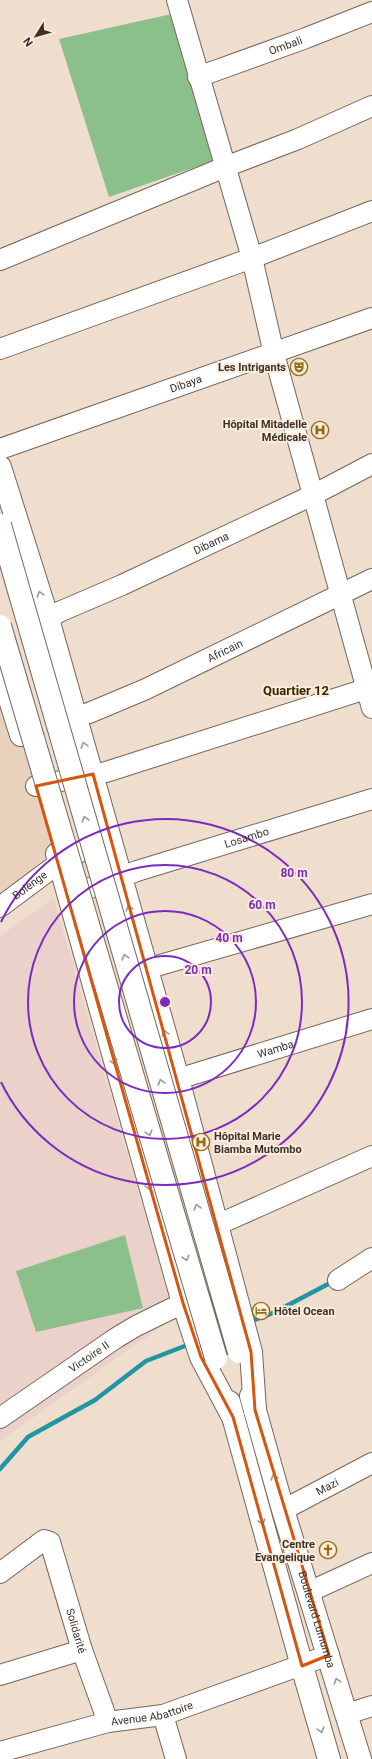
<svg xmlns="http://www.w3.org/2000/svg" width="372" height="1759" viewBox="0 0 372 1759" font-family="Roboto,sans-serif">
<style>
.built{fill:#e9d2bd}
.medical{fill:#ead1ca}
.green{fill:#8bc08a}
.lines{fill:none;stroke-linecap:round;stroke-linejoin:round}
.stream{stroke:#2195a1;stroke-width:4.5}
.minor-casing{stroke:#756659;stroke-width:22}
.highway-casing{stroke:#756659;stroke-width:24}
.minor{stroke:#fff;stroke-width:20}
.highway{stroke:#fff;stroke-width:22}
.highway-bridge-casing{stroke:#756659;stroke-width:24;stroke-linecap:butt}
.highway-bridge{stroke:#fff;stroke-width:22}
.oneway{stroke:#9c9896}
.marked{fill:none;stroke:#d6550f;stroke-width:3;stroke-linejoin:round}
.ring{fill:none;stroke:#7b2cbf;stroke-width:2}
.labels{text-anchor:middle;stroke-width:4;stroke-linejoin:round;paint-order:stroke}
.street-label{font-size:11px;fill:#39322c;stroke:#fdebdb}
.poi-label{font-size:11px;font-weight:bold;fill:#39322c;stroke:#fdebdb;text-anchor:end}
.quarter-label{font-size:13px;font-weight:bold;fill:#392700;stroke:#fdebdb}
.centre{fill:#7b2cbf;stroke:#fdebdb;stroke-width:2}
.ring-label{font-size:12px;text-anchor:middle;font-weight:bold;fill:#7b2cbf;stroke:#fdebdb;stroke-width:4;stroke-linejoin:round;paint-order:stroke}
</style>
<rect width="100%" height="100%" fill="#efddce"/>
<path class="built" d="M0 656 56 855 0 895Z"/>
<path class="medical" d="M54 899 174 1317 0 1441V936Z"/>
<path class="green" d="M176 13 216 160 109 197 59 39Z
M125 1235 143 1308 36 1332 16 1271Z"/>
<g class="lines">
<path class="stream" d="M249 1322 273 1313 332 1282
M0 1469 28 1437 95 1400 146 1361 190 1344"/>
<defs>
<g id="minor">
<path d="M177 0 252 258 274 354 372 708"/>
<path id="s1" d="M198 77 306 38 372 12"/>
<path d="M0 260 225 167 298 139 372 106"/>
<path d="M0 349 252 258 372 211"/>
<path id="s2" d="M0 449 372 318"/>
<path id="s3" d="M48 619 59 612 122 585 313 495 372 464"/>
<path id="s4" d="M76 716 89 713 146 689 372 579"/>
<path d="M36 786 106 772 372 687"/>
<path id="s5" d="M68 896 137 871 372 799"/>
<path id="s6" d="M0 907 59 863 84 850 106 835"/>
<path d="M146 969 372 904"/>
<path id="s7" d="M178 1079 372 1019"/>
<path d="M217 1225 372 1156"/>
<path d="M338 1280 372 1258"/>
<path id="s8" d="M0 1418 116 1338 136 1326 183 1303"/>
<path id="s9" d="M283 1510 372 1463"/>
<path id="s10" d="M0 1573 44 1540 50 1542 82 1650 108 1722"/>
<path d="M309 1592 372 1563"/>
<path d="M0 1675 82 1650"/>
<path d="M347 1714 372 1706"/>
<path d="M163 1715 176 1759"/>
<path id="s11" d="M0 1752 108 1722 163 1715 329 1655"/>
</g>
<g id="highway">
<path d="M0 467 48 619 178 1079 251 1352 255 1410"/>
<path d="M0 668 21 735"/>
<path d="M57 854 183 1303 201 1357 233 1417"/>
<path id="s12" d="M251 1396 283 1510 360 1759"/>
<path d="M229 1402 302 1666 329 1759"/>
</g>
</defs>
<use href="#minor" class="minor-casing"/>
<use href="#highway" class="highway-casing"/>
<use href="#minor" class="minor"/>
<use href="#highway" class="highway"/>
<defs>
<path id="highway-bridge" d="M0 525 239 1352
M0 626 216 1358"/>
</defs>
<use href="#highway-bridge" class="highway-bridge-casing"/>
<use href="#highway-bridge" class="highway-bridge"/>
</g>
<defs><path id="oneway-chevron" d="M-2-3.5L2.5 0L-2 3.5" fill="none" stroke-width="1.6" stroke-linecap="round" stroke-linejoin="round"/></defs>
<g class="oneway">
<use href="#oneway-chevron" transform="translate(40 594) rotate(-108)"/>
<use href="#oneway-chevron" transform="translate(84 745) rotate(-106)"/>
<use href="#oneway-chevron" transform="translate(85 819) rotate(-106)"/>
<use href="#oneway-chevron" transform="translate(129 908) rotate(-106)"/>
<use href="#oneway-chevron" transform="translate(125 957) rotate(-106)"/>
<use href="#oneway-chevron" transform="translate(165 1033) rotate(-106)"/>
<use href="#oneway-chevron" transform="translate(114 1062) rotate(75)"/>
<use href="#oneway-chevron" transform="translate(161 1082) rotate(-106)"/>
<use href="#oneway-chevron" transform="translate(149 1133) rotate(74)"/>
<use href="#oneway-chevron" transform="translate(149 1187) rotate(74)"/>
<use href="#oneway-chevron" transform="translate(197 1207) rotate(-106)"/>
<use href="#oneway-chevron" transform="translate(186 1258) rotate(74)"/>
<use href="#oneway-chevron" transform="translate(274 1477) rotate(-106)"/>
<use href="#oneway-chevron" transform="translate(262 1522) rotate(75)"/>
<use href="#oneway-chevron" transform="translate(337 1681) rotate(-107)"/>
<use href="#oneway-chevron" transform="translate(321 1730) rotate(73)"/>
</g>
<path class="marked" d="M93 774 251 1352 255 1410 329 1655 302 1666 233 1417 201 1357 183 1303 36 786Z"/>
<g class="ring">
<circle cx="165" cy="1002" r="46"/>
<circle cx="165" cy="1002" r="91"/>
<circle cx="165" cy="1002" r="137"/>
<path d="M1 922A183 183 0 1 1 1 1082"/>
</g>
<defs>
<symbol id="theatre-ring" viewBox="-11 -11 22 22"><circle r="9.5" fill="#fdebdb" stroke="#946e17" stroke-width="1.5"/><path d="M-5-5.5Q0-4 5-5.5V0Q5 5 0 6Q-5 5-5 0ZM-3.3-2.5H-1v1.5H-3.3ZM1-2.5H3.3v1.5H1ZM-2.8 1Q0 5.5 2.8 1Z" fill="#946e17"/></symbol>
<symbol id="hospital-ring" viewBox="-11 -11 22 22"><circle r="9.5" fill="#fdebdb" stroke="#946e17" stroke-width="1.5"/><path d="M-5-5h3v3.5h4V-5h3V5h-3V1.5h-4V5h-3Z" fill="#946e17"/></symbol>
<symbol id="hotel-ring" viewBox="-11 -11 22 22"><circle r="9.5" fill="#fdebdb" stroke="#946e17" stroke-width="1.5"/><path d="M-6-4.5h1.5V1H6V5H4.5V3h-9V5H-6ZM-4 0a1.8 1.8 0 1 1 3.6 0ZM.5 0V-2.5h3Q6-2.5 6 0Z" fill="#946e17"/></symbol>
<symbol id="church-ring" viewBox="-11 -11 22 22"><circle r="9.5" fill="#fdebdb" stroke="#946e17" stroke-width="1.5"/><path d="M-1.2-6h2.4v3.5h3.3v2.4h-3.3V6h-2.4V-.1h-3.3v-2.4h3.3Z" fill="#946e17"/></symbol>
</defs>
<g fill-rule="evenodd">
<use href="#theatre-ring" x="289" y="357" width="20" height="20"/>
<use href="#hospital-ring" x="310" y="420" width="20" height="20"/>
<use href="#hospital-ring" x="191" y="1132" width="20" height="20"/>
<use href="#hotel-ring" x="251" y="1301" width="20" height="20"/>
<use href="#church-ring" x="318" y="1540" width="20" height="20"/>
</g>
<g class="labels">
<g class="street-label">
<text dy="4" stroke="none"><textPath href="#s1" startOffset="93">Ombali</textPath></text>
<text dy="4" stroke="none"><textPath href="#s2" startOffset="197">Dibaya</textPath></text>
<text dy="4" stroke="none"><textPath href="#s3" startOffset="180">Dibama</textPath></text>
<text dy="4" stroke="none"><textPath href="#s4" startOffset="163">Africain</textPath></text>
<text dy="4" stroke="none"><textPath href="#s5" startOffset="188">Losambo</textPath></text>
<text dy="4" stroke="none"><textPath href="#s6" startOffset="37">Bolenge</textPath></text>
<text dy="4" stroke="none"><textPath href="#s7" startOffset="102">Wamba</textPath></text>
<text dy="4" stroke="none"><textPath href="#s8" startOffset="108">Victoire II</textPath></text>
<text dy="4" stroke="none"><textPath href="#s9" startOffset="50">Mazi</textPath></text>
<text dy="4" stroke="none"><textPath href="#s12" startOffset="233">Boulevard Lumumba</textPath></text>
<text dy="4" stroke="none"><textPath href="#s10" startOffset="154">Solidarité</textPath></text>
<text dy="4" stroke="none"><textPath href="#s11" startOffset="157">Avenue Abattoire</textPath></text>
</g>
<g class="poi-label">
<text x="286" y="371">Les Intrigants</text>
<text x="307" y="428">Hôpital Mitadelle<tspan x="307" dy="13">Médicale</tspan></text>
<text x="214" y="1140" text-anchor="start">Hôpital Marie<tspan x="214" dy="13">Biamba Mutombo</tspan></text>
<text x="274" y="1315" text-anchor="start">Hôtel Ocean</text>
<text x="315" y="1548">Centre<tspan x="315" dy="13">Evangelique</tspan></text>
</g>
<g class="quarter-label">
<text x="296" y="695">Quartier 12</text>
</g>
</g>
<circle cx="165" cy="1002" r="6" class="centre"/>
<g class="ring-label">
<text x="294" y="877">80 m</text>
<text x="262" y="909">60 m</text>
<text x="229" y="942">40 m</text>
<text x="198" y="974">20 m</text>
</g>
<g transform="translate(36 36) rotate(233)" stroke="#fdebdb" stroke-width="3" paint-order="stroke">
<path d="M0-3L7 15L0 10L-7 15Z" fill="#39322c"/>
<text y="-6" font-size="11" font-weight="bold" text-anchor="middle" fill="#39322c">N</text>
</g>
</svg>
